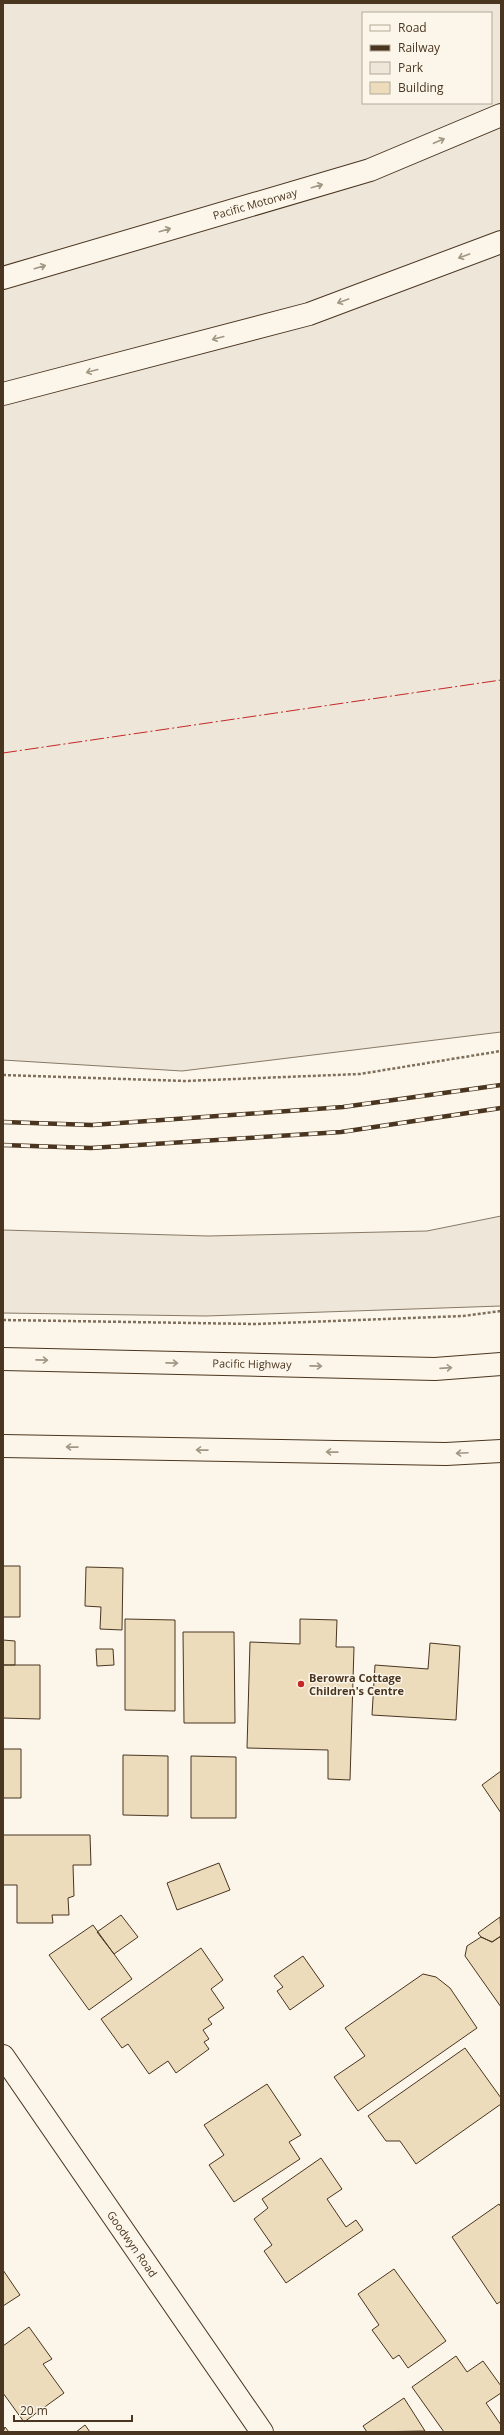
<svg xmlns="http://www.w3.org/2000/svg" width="504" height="2435" viewBox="0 0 504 2435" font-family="'Open Sans',sans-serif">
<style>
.green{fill:#ede6d9;stroke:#887966;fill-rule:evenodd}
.building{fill:#ecdcbc;stroke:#4a3520}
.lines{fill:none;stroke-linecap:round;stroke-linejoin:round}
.minor-casing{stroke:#4a3520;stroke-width:24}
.major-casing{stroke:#4a3520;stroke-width:24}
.highway-casing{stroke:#4a3520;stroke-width:24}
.path{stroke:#7f6f5c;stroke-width:2.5;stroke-dasharray:3 2;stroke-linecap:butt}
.minor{stroke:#fbf6e9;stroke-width:22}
.major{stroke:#fbf6e9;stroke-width:22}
.highway{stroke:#fbf6e9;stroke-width:22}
.rail-casing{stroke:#4a3520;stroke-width:4.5}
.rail{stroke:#fbf6e9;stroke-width:3;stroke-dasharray:9;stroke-linecap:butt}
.power{stroke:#c62828;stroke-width:1;stroke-dasharray:14 3 2 3;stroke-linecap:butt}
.oneway{stroke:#a29684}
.poi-dot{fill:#c62828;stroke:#fbf6e9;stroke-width:1.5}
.labels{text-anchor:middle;stroke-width:3;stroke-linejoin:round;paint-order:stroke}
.street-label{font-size:11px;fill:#4a3520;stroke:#fbf6e9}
.poi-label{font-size:11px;font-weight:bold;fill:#4a3520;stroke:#fbf6e9;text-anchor:start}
</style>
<rect width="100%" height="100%" fill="#fbf6e9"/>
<path class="green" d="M3 3H501V1032L182 1071 3 1060ZM363 13H491V103H363Z
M501 1216V1306L206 1316 3 1313V1230L208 1236 427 1231Z"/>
<path class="building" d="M3 1566H20V1617H3Z
M86 1567 123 1568 122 1630 100 1629 101 1607 85 1606Z
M125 1619 175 1620V1711L125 1710Z
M300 1619 337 1620 336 1647H354L350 1780 328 1779V1750L247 1748 250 1642 300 1644Z
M183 1632H234L235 1723H184Z
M3 1640 15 1641V1665H3Z
M430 1643 460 1646 456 1720 372 1715 375 1665 428 1669Z
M96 1649H113L114 1665 97 1666Z
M3 1665H40V1719L3 1718Z
M3 1749H21V1798H3Z
M123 1755 168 1756V1816L123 1815Z
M191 1756 236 1757V1818H191Z
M501 1771V1813L482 1785Z
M3 1835H90L91 1865H73L74 1896 68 1898 69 1915H52L53 1923H17V1885H3Z
M219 1863 230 1890 177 1910 167 1883Z
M121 1915 138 1937 114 1954 97 1932Z
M500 1917 501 1936 492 1942 481 1937 478 1933Z
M93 1925 132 1979 89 2010 49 1955Z
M501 1936V2007L465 1956 467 1946 481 1937 492 1942Z
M201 1948 223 1980 211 1989 224 2008 208 2019 212 2024 203 2030 209 2039 204 2042 209 2049 176 2073 168 2061 149 2074 128 2044 122 2048 101 2019Z
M303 1956 324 1986 290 2010 277 1991 283 1987 274 1976Z
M423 1974 436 1977 450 1988 477 2028 358 2111 334 2077 365 2056 345 2028Z
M465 2048 501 2098V2104L416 2164 400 2141H386L368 2116Z
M267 2084 301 2135 289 2142 300 2159 234 2202 209 2165 224 2155 204 2125Z
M321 2158 342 2189 327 2199 346 2227 356 2220 363 2230 286 2283 264 2251 272 2245 254 2219 268 2208 262 2199Z
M499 2204 501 2207V2301L497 2304 452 2237Z
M394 2269 446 2341 408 2368 399 2355 393 2359 372 2330 379 2325 358 2294Z
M3 2270 20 2295 3 2306Z
M29 2327 52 2359 43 2364 64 2393 24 2422 3 2393V2346Z
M456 2356 467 2372 483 2361 501 2386V2393L486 2403 501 2425V2432H444L412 2387Z
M404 2398 425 2431 367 2432 363 2426Z
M85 2425 90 2432H76Z
M5 2427 9 2432H3Z"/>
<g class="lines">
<defs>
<path id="minor" d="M3 2056 262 2432"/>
<path id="major" d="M3 1359 435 1369 501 1364
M3 1446 446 1454 501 1451"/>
<path id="highway" d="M3 278 370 170 501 115
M3 394 309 314 501 242"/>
</defs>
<use href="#minor" class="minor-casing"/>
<use href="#major" class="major-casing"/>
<use href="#highway" class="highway-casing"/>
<path class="path" d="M3 1075 185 1081 360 1074 501 1051
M3 1320 255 1324 463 1316 501 1311"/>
<use href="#minor" class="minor"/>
<use href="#major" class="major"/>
<use href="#highway" class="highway"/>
<defs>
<path id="rail" d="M3 1122 92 1125 343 1107 501 1085
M3 1145 91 1148 341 1132 501 1108"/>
</defs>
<use href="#rail" class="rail-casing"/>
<use href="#rail" class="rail"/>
<path class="power" d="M3 753 501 680"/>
</g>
<defs><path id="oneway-shaft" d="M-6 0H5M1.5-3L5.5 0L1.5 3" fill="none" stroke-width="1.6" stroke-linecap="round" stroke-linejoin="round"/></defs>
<g class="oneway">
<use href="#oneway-shaft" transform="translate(439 141) rotate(-23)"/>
<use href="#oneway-shaft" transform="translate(317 186) rotate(-16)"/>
<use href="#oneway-shaft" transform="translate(165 230) rotate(-16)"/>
<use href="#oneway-shaft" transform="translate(464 256) rotate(160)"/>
<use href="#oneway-shaft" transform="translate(40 267) rotate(-16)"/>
<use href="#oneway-shaft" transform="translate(343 301) rotate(160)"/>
<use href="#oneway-shaft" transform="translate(218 338) rotate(165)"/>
<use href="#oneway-shaft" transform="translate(92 371) rotate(165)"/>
<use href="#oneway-shaft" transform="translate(42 1360) rotate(1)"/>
<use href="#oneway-shaft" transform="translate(172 1363) rotate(1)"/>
<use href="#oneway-shaft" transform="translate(316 1366) rotate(1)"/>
<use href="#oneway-shaft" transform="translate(446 1368) rotate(-4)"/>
<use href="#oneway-shaft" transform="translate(72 1447) rotate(-179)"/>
<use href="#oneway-shaft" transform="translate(202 1450) rotate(-179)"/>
<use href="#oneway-shaft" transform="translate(332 1452) rotate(-179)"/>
<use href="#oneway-shaft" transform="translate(462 1453) rotate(177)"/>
</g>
<circle class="poi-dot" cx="301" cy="1684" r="4"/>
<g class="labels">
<g class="street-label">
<text transform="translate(255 204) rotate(-16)" y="4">Pacific Motorway</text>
<text transform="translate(252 1364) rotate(1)" y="4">Pacific Highway</text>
<text transform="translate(132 2244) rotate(55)" y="4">Goodwyn Road</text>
</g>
<g class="poi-label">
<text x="309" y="1682">Berowra Cottage<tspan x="309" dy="13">Children's Centre</tspan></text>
</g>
</g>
<rect width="504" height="2435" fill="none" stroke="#4a3520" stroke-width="8"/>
<rect x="362" y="12" width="130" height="92" fill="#fbf6e9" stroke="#b4a999"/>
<rect x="370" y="25" width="20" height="6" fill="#fbf6e9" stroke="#b4a999"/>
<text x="398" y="32" font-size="12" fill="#4a3520">Road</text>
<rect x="370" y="45" width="20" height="6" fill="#4a3520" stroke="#b4a999"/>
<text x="398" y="52" font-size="12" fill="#4a3520">Railway</text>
<rect x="370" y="62" width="20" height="12" fill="#ede6d9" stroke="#b4a999"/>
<text x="398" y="72" font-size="12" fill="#4a3520">Park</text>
<rect x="370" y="82" width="20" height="12" fill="#ecdcbc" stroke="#b4a999"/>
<text x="398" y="92" font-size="12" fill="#4a3520">Building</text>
<path d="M14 2415v6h118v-6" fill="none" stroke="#4a3520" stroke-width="2"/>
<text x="20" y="2415" font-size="12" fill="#4a3520" stroke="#fbf6e9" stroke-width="3" paint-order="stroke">20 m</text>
</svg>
